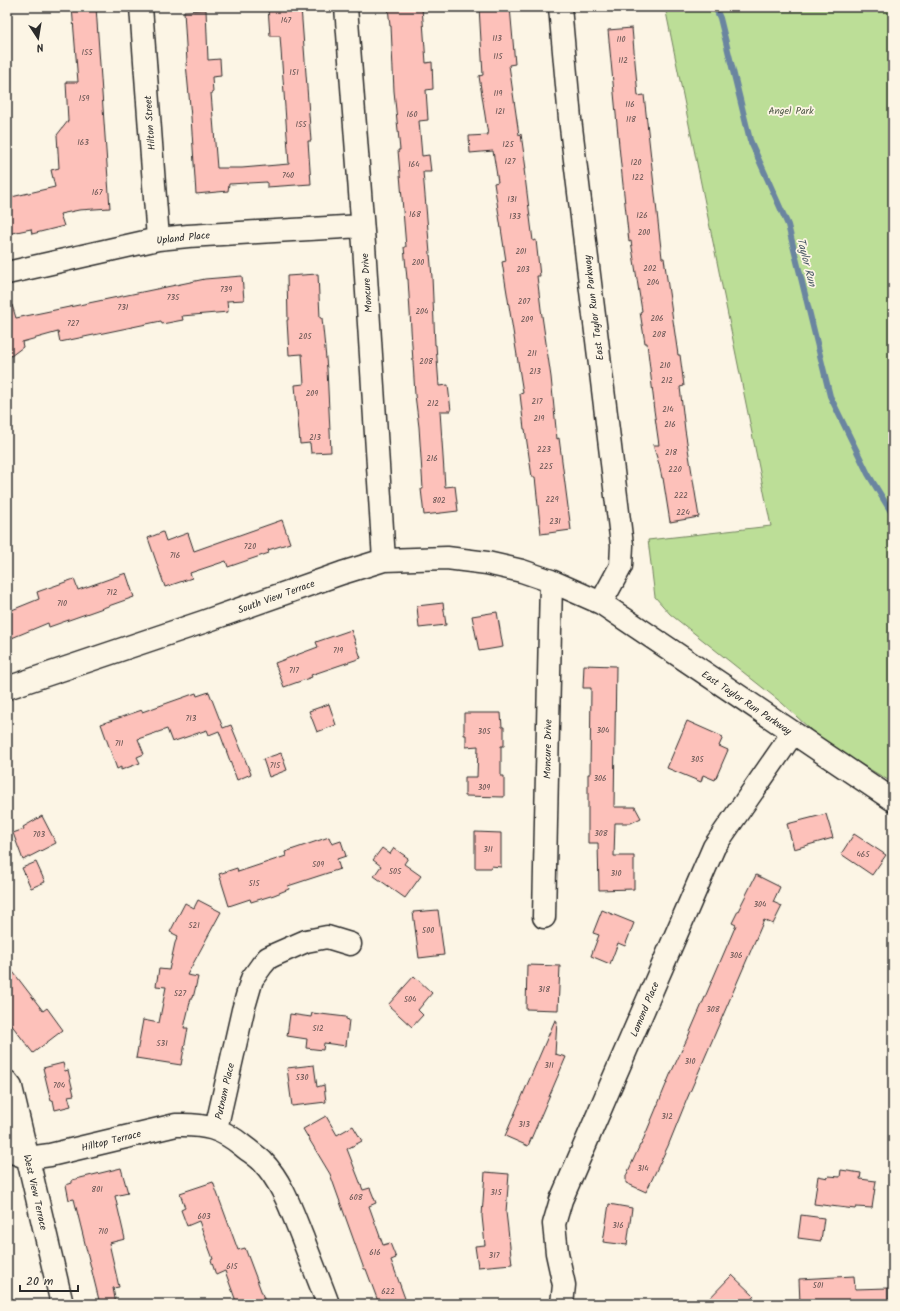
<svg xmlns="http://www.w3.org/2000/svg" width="900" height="1311" viewBox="0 0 900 1311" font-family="Kalam,sans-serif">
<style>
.green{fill:#bcde97;stroke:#748461}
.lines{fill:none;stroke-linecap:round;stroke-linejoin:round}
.stream{stroke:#6a85a0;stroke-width:6}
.building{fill:#fdc1ba;stroke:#2b2b2b}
.minor-casing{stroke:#2b2b2b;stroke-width:25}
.minor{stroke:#fcf5e5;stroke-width:22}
.labels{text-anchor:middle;stroke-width:3.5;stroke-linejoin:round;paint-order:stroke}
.number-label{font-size:8px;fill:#60504f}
.park-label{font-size:10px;fill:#4f5846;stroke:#fcf5e5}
.street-label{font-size:10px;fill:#2b2b2b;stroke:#fcf5e5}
.water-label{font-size:11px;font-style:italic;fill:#4a5866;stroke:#fcf5e5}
</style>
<rect width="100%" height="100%" fill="#fcf5e5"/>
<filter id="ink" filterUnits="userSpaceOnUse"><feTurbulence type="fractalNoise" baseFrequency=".025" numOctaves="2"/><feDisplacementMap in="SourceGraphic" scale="8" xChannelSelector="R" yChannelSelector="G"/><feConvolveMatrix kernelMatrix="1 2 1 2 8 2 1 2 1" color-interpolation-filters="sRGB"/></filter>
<g filter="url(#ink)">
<path class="green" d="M665 7H893V783L824 742 782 703 670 614 655 597 648 540 771 526Z"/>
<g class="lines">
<path class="stream" d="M715 7 720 18 750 140 788 225 830 396 868 474 893 515"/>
</g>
<path class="building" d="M72 7H96L110 208 79 210 60 214 64 226 32 234 31 229 7 234V198L55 187 51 170 59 168 57 135 68 121 66 82H78Z
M268 7H301L311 141H308L311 184 267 187V182L229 184 228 191 196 194 191 117 186 63 187 62 184 11 206 10 208 60 220 59 221 76 212 77 213 93H211L217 168H242L289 164 280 36H270Z
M388 7H422L426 63 432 62 433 89 426 90 428 120 419 121 422 156 429 155 431 172H423L432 277 435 345H436L439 386 448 385 451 411H440L445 487 455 486 458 511 424 515 421 489H423L419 427 415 395 408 279H407L404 247H406L398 150H400L394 91 391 26H390Z
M479 7H510L515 64 509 65 519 135 521 134 526 169H524L533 241 536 240 540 276H537L541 309 551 377 557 439 559 438 571 530 541 534 535 477H532L525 429H524L520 394 523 393 502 262 506 261 494 183 498 182 493 151 470 153 469 136 488 135 479 76 483 75Z
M632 28 638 96 644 95 662 258H664L678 355H680L684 386 680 387 685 430 699 517 670 522 663 478H662L659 464 653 445H659L653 403H654L647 343H645L640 312 642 311 631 241 629 242 620 156 608 30Z
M318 274 320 318H322L327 369 331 452 311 453 310 443 300 444 295 385 304 384 302 354 289 355 287 320H288L287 276Z
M242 276 244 300 227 301 228 312 182 316 183 320 162 324 161 321 60 342 58 332 22 342 23 347 7 359V306L12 305 16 318 205 279Z
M282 520 290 543 268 550 269 553 228 567 226 561 190 573 192 578 165 587 148 538 163 532 166 541 188 533 194 551Z
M126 573 134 597 49 627 48 623 7 640V612L39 599 37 592 74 579 78 590Z
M443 603 446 625 419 628 417 606Z
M497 612 503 647 479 651 472 616Z
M351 630 361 658 311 675 312 677 284 687 275 663 318 647 316 642Z
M584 665 616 666 614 807H635L641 818 631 823H615L614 856H634V889L599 890 598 843H588V774H590L591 688H583Z
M209 692 223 728 231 725 251 774 237 780 219 731 209 735 207 730 172 742 167 729 138 739 144 754 137 757 140 763 121 770V767L117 769 101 724 142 710V712L196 693 197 696Z
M329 704 336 725 317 732 309 711Z
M464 713H501L502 727H504V746H501V776H504V797L465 796V777H477L478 746 466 747V735H464Z
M687 721 723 737 719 746 728 750 715 780 703 775 701 782 667 768Z
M281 753 287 770 269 777 263 759Z
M826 814 833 838 794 849 787 824Z
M42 816 56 843 23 860 13 833 24 829 23 827Z
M475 832 501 833V867L491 866V868H475Z
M854 834 886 855 872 875 841 854Z
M329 837 332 844 341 841 346 856 337 859 340 869 288 886 289 889 274 895 251 902 250 899 229 906 219 874 237 868 238 872 286 856 285 852Z
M382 848 390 854 394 848 408 858 404 864 421 876 405 898 374 876 381 866 373 860Z
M36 862 45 882 31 888 22 868Z
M756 875 780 887 773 902 782 906 773 924 764 920 687 1099 668 1146 646 1192 626 1183V1176L640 1145H641L670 1075 687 1039 736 925 732 923Z
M198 900 221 912 187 975 198 977 193 998H191L184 1028H188L181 1065 136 1058 143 1020 159 1023 166 987 156 986 159 969 169 970 175 943 178 936 170 932 185 903 194 908Z
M438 910 444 955 419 958 413 912Z
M602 910 634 923 625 946 618 943 610 964 591 956 599 935 593 933Z
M7 964 43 1011 47 1008 63 1030 33 1053 7 1019Z
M527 965 560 966 558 1010 526 1009Z
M414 976 432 993 418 1010 423 1015 412 1027 388 1005Z
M312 1013 346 1017V1019L349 1020 346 1046 324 1043 323 1050 306 1048 307 1039 287 1036 290 1014 311 1017Z
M555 1020 557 1021 555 1054 566 1057 528 1146 505 1136Z
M63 1063 65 1071 68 1070 74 1095 68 1096 71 1106 55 1110 53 1100 51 1101 43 1068Z
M314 1065 317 1087 324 1085 326 1102 292 1106 287 1068Z
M326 1116 337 1135 353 1126 362 1141 347 1149 363 1190 370 1188 376 1203 369 1206 383 1245 390 1243 396 1258 391 1260 407 1304H379L366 1269H364L330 1174 303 1129Z
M121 1168 128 1193 115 1196 125 1239 109 1243 119 1287 113 1288 116 1304H100L74 1199 69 1200 66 1185 72 1183V1180Z
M841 1170 861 1173 860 1179 876 1181 872 1208 856 1207 855 1209 814 1204 818 1176 828 1178 829 1176 840 1177Z
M485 1172 509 1174 506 1212 512 1264 478 1267 475 1246 485 1245 482 1216Z
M213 1182 238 1250 245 1248 266 1304H237L225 1271 216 1275 211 1260 213 1259 199 1221 187 1226 181 1210 185 1208 180 1193Z
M609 1204 632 1208 627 1245 603 1242Z
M801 1215 824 1218 821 1241 798 1238Z
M732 1275 754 1296 747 1304H704Z
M854 1276 855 1289 888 1288V1304H800L799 1279Z"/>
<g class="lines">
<defs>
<path id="minor" d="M141 7 158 239
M346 7 364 245 384 560
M560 7 570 119 622 545 621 566 601 603
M7 273 158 239 188 236 362 226
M7 688 203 622 342 573 384 560 447 558 487 563 522 571 551 581 601 603 893 800
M544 917 551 581
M7 1082 11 1087 62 1304
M216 1129 243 1010 252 979 262 965 268 958 274 955 306 941 327 937 350 944
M7 1150 28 1158 50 1155 176 1125C205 1124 221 1128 243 1146 249 1151 257 1156 262 1161 283 1183 292 1212 303 1239 311 1261 320 1282 328 1304
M562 1304 564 1285 557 1253 554 1224 561 1200 714 847 793 733"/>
</defs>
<use href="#minor" class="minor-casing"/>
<use href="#minor" class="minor"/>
</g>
</g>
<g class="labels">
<g class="number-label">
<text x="286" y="23">147</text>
<text x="497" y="41">113</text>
<text x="621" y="42">110</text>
<text x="87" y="55">155</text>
<text x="498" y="59">115</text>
<text x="623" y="63">112</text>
<text x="294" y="75">151</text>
<text x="498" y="96">119</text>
<text x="84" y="101">159</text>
<text x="630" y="107">116</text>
<text x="500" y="114">121</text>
<text x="412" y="117">160</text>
<text x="631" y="122">118</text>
<text x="301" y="127">155</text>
<text x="83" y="145">163</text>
<text x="508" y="147">125</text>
<text x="510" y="164">127</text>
<text x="636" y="165">120</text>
<text x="414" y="167">164</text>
<text x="288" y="178">740</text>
<text x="638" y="180">122</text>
<text x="97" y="195">167</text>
<text x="512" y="202">131</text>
<text x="415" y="217">168</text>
<text x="642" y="218">126</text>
<text x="515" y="219">133</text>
<text x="644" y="235">200</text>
<text x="521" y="254">201</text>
<text x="418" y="265">200</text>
<text x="650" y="271">202</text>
<text x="523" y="272">203</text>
<text x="653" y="285">204</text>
<text x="226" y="292">739</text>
<text x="173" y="300">735</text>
<text x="524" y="304">207</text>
<text x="123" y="310">731</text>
<text x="422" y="314">204</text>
<text x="657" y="321">206</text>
<text x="527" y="322">209</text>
<text x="73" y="326">727</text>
<text x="659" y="337">208</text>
<text x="305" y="339">205</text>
<text x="532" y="356">211</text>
<text x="426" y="364">208</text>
<text x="665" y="368">210</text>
<text x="535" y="374">213</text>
<text x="667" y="383">212</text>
<text x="312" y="396">209</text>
<text x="537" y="404">217</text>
<text x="433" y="406">212</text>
<text x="668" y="412">214</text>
<text x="539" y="421">219</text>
<text x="670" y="427">216</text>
<text x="315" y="440">213</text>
<text x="544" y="452">223</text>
<text x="671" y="455">218</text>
<text x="432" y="461">216</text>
<text x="546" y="469">225</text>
<text x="675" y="472">220</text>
<text x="681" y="498">222</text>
<text x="552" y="502">229</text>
<text x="439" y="503">802</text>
<text x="683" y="515">224</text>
<text x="555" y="524">231</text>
<text x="250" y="549">720</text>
<text x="175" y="558">716</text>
<text x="112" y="595">712</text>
<text x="62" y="606">710</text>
<text x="338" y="653">719</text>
<text x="294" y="673">717</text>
<text x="191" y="721">713</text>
<text x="603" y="733">304</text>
<text x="484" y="734">305</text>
<text x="119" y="746">711</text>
<text x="697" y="762">305</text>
<text x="275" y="768">715</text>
<text x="600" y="781">306</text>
<text x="484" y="790">309</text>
<text x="601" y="836">308</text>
<text x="39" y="837">703</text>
<text x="488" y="852">311</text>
<text x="863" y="857">465</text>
<text x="318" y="867">509</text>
<text x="395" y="874">505</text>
<text x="616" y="876">310</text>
<text x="254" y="886">515</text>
<text x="760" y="907">304</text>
<text x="194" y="928">521</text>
<text x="428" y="933">500</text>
<text x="736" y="958">306</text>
<text x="544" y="992">318</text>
<text x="180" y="996">527</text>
<text x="410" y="1002">504</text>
<text x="713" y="1012">308</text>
<text x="318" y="1031">512</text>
<text x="162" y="1046">531</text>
<text x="690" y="1064">310</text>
<text x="549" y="1068">311</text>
<text x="302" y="1080">530</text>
<text x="59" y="1088">704</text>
<text x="667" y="1119">312</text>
<text x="524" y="1127">313</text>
<text x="643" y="1171">314</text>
<text x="97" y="1192">801</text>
<text x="496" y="1195">315</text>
<text x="356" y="1200">608</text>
<text x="204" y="1219">603</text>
<text x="618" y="1228">316</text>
<text x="103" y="1234">710</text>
<text x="375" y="1255">616</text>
<text x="494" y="1258">317</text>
<text x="232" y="1269">615</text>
<text x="818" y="1288">501</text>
<text x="388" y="1294">622</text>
</g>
<g class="park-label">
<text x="791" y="114">Angel Park</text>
</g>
<g class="street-label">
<text transform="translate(149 123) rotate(-94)" y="4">Hilton Street</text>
<text transform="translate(183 237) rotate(-6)" y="4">Upland Place</text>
<text transform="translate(366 283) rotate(-94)" y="4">Moncure Drive</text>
<text transform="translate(593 308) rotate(-97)" y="4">East Taylor Run Parkway</text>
<text transform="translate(276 596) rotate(-20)" y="4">South View Terrace</text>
<text transform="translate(747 702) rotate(34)" y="4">East Taylor Run Parkway</text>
<text transform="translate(547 749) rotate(-89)" y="4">Moncure Drive</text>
<text transform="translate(644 1009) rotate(-67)" y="4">Lamond Place</text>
<text transform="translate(224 1091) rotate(-77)" y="4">Putnam Place</text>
<text transform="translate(111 1140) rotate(-14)" y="4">Hilltop Terrace</text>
<text transform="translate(36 1192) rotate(77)" y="4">West View Terrace</text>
</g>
<g class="water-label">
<text transform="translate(807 262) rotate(76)" y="4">Taylor Run</text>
</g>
</g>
<rect width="900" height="1311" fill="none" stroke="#fcf5e5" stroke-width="24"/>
<rect x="12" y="12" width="876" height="1287" fill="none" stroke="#2b2b2b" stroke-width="1.5" filter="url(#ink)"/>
<g transform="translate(38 38) rotate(168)" stroke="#fcf5e5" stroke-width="3" paint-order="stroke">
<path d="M0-3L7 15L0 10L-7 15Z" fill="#2b2b2b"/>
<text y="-6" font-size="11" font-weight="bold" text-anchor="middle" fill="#2b2b2b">N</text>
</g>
<path d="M20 1285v6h58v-6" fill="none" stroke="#2b2b2b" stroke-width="2"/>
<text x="26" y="1285" font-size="12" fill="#2b2b2b" stroke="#fcf5e5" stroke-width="3" paint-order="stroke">20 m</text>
</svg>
